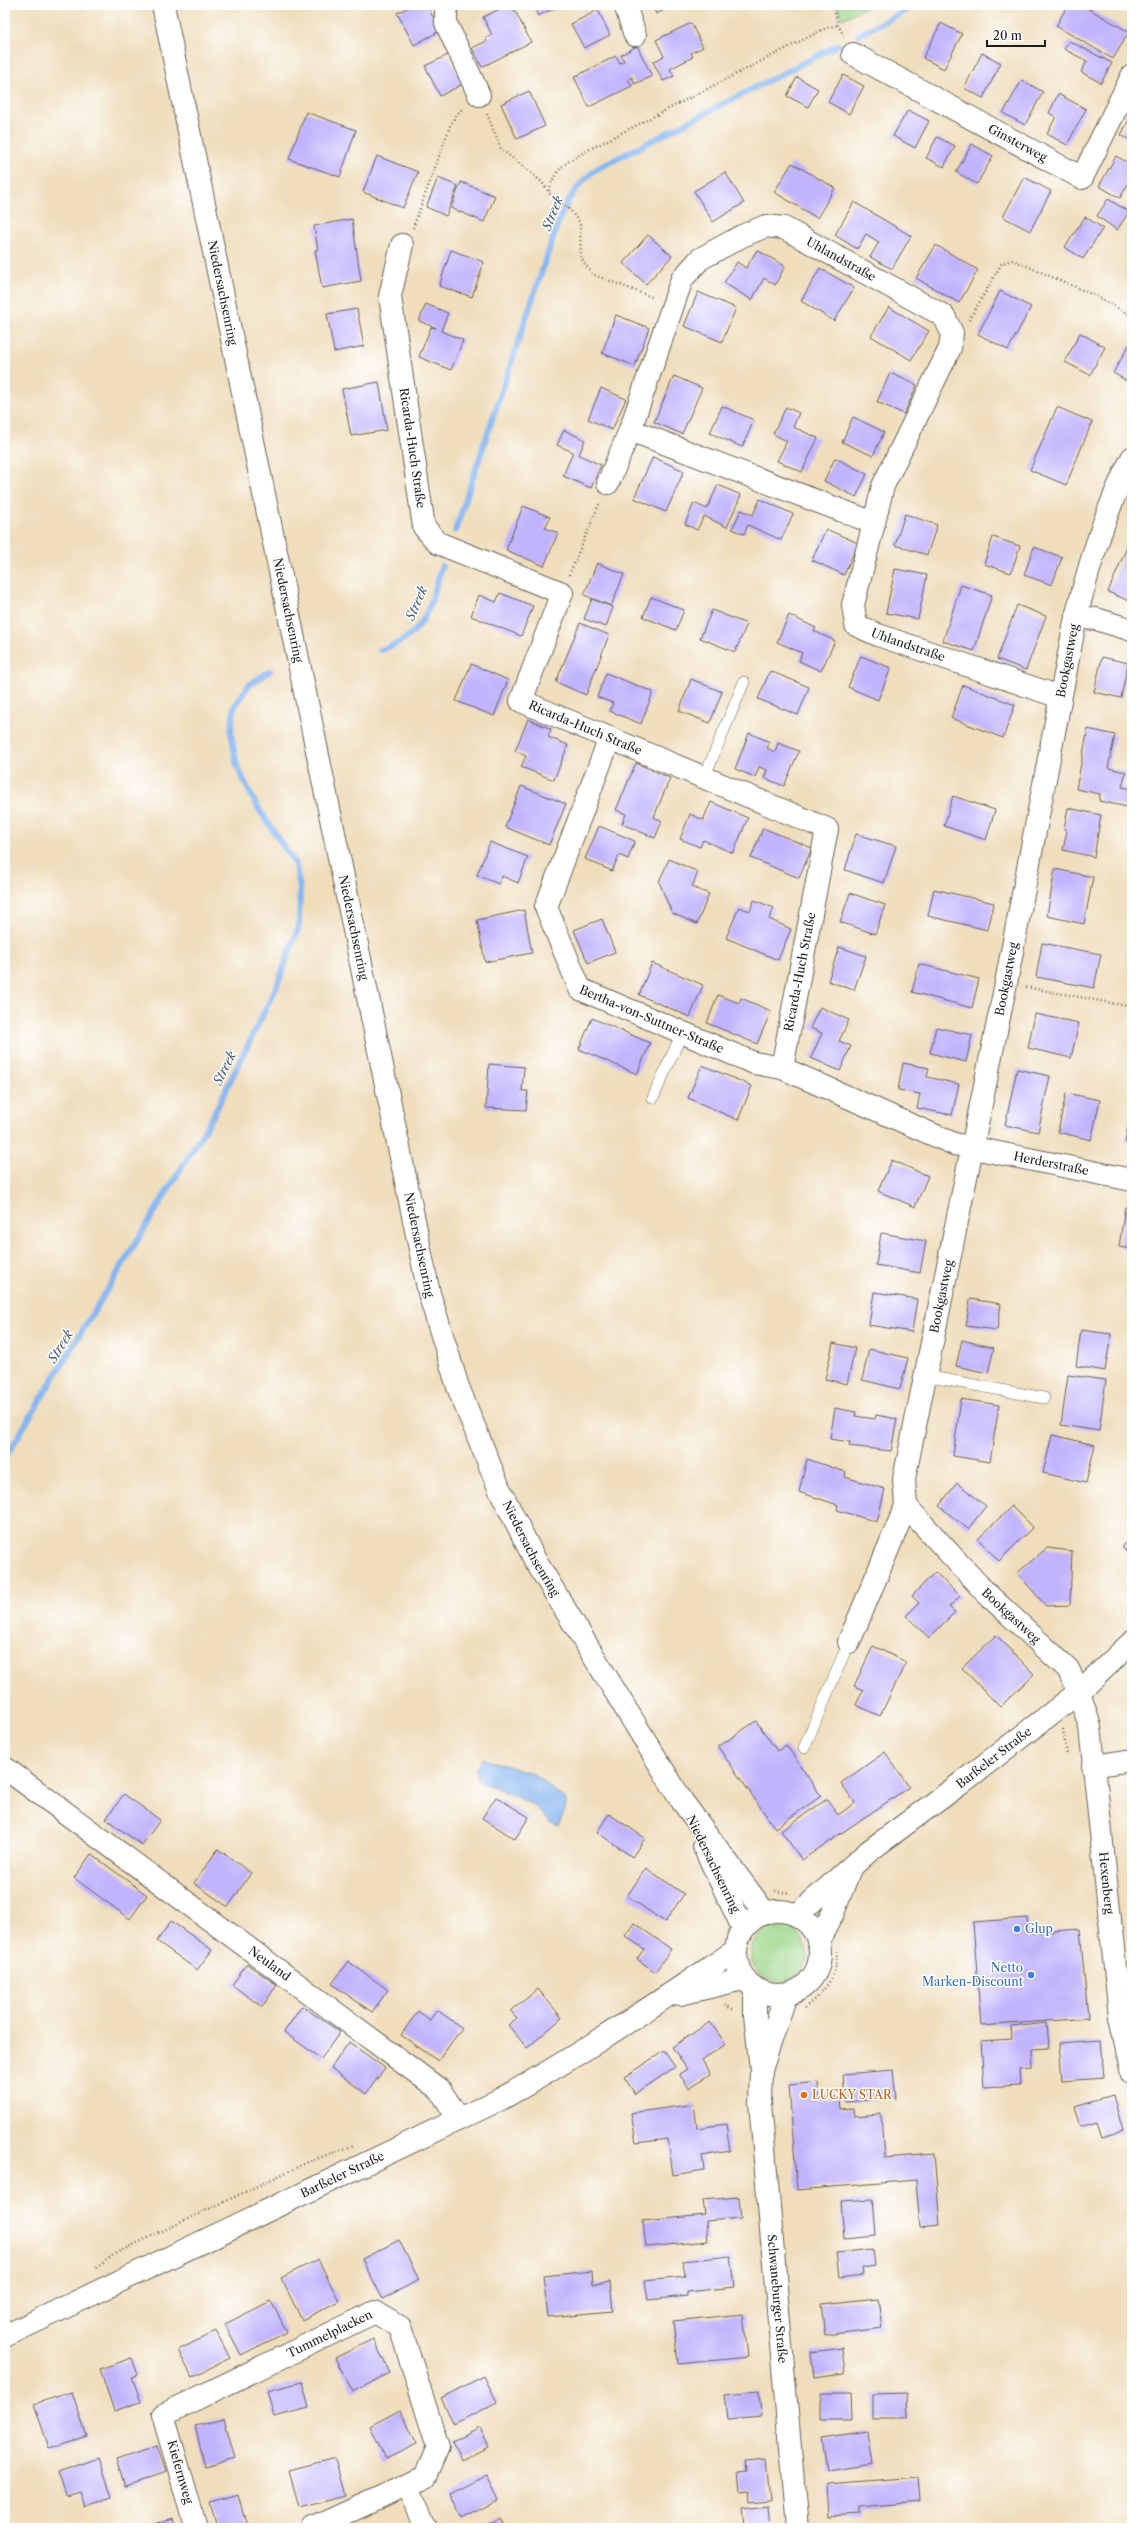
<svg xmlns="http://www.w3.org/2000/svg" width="1137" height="2533" viewBox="0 0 1137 2533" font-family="'Libre Caslon Text',serif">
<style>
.green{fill:#9dd689;stroke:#5c7952}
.water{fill:#86b5f0;stroke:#516886}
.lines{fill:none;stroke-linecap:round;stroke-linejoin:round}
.stream{stroke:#86b5f0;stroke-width:6}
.building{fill:#c1b4fc}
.service-casing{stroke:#666054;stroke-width:12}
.minor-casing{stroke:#666054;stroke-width:24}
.tertiary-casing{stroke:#666054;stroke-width:24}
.secondary-casing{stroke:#666054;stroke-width:24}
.path{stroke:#666054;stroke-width:2.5;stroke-dasharray:1 3;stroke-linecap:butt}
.service{stroke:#fff;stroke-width:11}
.minor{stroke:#fff;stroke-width:22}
.tertiary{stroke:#fff;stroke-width:22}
.secondary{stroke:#fff;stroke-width:22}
.shop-dot{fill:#3f7fe0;stroke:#fff;stroke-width:1.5}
.food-dot{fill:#e8710a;stroke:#fff;stroke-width:1.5}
.labels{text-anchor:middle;stroke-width:3;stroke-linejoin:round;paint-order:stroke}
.street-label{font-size:12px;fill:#1c1c1c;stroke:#fff}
.shop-label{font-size:12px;fill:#366cbe;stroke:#fff;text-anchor:start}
.food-label{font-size:12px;fill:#c56008;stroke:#fff;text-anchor:start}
.water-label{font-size:13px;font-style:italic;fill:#465971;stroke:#fff}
</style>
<rect width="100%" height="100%" fill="#fff"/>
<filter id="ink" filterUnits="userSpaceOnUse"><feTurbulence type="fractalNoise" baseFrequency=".025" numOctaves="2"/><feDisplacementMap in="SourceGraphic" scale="8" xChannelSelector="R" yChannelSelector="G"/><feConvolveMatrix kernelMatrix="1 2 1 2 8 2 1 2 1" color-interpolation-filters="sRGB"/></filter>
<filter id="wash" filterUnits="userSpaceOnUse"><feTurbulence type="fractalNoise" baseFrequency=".012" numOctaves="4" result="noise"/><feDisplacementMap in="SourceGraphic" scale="16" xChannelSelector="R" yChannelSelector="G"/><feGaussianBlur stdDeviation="0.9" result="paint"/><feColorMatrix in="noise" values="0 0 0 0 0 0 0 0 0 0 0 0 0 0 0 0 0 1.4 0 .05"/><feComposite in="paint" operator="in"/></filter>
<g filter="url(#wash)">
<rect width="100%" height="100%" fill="#efddbb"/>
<path class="green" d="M837 5H871L842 19Z
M751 1954a28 28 0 1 1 56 0a28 28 0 1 1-56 0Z"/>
<path class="water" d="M483 1759 532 1773 565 1799V1811L558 1826 549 1822 535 1806 493 1786H486L477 1779 476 1769Z"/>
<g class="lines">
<path class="stream" d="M858 35 917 5
M455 531 559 220C568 199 577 185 595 170L838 45
M380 650C428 635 428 609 442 566
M5 1458 213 1116 277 986 299 926 300 889 296 865 255 803 237 766 231 732 234 707 249 685 270 671"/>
</g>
<g id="blocks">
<path class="building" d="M413 5H427L440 31 414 45 397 13Z
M508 5H512L531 42 482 67 472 48 487 41 485 39 492 35 483 17Z
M533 5H554L555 8 538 16Z
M652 5H674L656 14Z
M1068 5H1082L1129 32 1113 59 1056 26Z
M598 10 610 35 584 48 571 24Z
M691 23 703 47 691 53 693 57 670 69 674 76 663 81 653 62 664 56 656 40Z
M941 23 962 34 944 69 923 58Z
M1069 41 1112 63 1101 83 1081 72 1087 61 1064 49Z
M637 46 652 76 635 84 632 77 628 79 632 86 589 107 574 77 616 56 620 63 624 61 621 55Z
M982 53 1001 63 983 98 964 88Z
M448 55 463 84 440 96 425 66Z
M843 75 864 86 849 114 828 102Z
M797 77 818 89 808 107 787 96Z
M1022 80 1043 92 1025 125 1003 113Z
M529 91 545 126 517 139 501 104Z
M1058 94 1086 109 1067 145 1047 134 1056 117 1049 113Z
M908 110 929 121 915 148 893 136Z
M306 112 356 130 340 177 289 159Z
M1132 114V141L1121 135Z
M937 137 955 146 944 167 926 158Z
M972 144 993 156 977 184 956 172Z
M377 156 418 172 403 208 363 192Z
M1116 156 1132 165V177L1120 198 1099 186Z
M792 163 835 188 817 218 774 192Z
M725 172 744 203 713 222 694 191Z
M1024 177 1051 191 1030 231 1003 217Z
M438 178 458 186 446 216 426 207Z
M461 182 495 196 484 222 451 208Z
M1108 199 1129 212 1117 230 1097 216Z
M854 202 911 236 892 269 870 257 879 242 866 234 857 249 835 235Z
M1085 217 1103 228 1083 259 1065 247Z
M352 219 361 281 322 288 315 250H318L314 226Z
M648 235 672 256 646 284 623 263Z
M936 245 978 270 959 303 916 278Z
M451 250 484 262 472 297 439 286Z
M757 250 785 266 775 285 764 278 752 300 724 283 737 262 746 268Z
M820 268 854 288 834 321 801 301Z
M1000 291 1031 307 1008 350 978 334Z
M698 292 736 308 722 342 684 326Z
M426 304 448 313 441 331 463 340 451 370 419 357 431 327 436 328 419 321Z
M889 307 929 331 911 360 871 336Z
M357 309 364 346 334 352 327 314Z
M616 315 649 328 635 366 602 353Z
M1080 333 1105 347 1090 375 1065 362Z
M1129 345 1132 346V384L1113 373Z
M890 373 917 385 904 414 877 402Z
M674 376 702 388 682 434 654 422Z
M379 382 387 430 351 436 342 389Z
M601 388 626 399 612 430 588 419Z
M722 406 754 420 742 447 710 433Z
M786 407 799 413 793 427 818 438 802 472 777 461 787 441 773 434Z
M1057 407 1092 422 1066 485 1030 470Z
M853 417 884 432 873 456 842 442Z
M564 430 585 440 579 455 601 465 591 488 563 476 573 452 557 445Z
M653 457 684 471 666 512 634 498Z
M835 458 867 474 856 497 824 481Z
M718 485 741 495 727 527 704 516 697 530 685 524 694 503 707 509Z
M760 499 793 514 781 540 748 525 744 534 732 529 741 510 753 515Z
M523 506 550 517 545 528 558 533 544 566 506 550Z
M905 514 937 525 927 555 895 545Z
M826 529 858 543 844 575 812 560Z
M993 537 1020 546 1011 573 984 564Z
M1130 540 1132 541V602L1108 592Z
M1034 547 1062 557 1052 585 1024 575Z
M597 563 624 574 611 606 584 595Z
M895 569 927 575 918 619 886 613Z
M961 585 992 595 974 651 943 641Z
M500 593 533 606 521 636 471 616 479 595 496 602Z
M651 597 684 610 676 630 643 617Z
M592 599 613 607 606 627 584 619Z
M1017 605 1046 616 1026 670 997 659Z
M712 610 747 624 735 652 700 638Z
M789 615 816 628 814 631 835 641 821 671 799 661 802 653 777 642Z
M580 623 609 635 586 695 556 682Z
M861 656 891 668 878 700 848 687Z
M1102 657 1128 663 1121 698 1094 692Z
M471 664 508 680 494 716 456 701Z
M770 671 809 687 798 715 758 699Z
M606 673 653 692 641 724 610 711 613 703 597 697Z
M691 679 722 692 710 723 679 711Z
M963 685 1015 705 1003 738 951 718Z
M528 719 551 729 548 737 568 745 554 780 521 767 526 756 515 751Z
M1088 729 1115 735 1108 768 1126 772 1122 787 1132 789V808L1099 801 1100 794 1076 789Z
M749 733 770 742 767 748 775 752 778 743 799 751 784 786 764 778 767 770 759 767 755 777 735 769Z
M636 763 670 778 654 817 662 821 655 838 622 824 626 814 616 810Z
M521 786 566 804 549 845 505 827Z
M953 796 995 810 986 840 944 826Z
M711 802 748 818 733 853 703 840 700 847 680 839 690 814 703 820Z
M1068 808 1101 815 1094 857 1063 850 1067 830 1064 829Z
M599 826 635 841 628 859 619 855 612 871 585 859Z
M763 828 812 848 799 878 751 858Z
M856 834 896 846 884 883 845 870Z
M490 842 528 857 518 883 502 876 499 884 477 875Z
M669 859 698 872 692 887 709 894 697 924 672 913 659 882Z
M1055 869 1093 877 1084 924 1047 916Z
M934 889 994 903 988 930 928 916Z
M850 893 885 905 875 934 840 922Z
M754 900 774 908 769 919 791 929 778 960 726 938 739 907 750 911Z
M524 910 532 953 485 962 477 920Z
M602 919 615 952 588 963 574 930Z
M1042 943 1101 954 1094 988 1036 977Z
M839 947 866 956 854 990 828 981Z
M652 963 703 985 690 1017 639 995Z
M919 964 979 979 972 1008 912 992Z
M718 995 739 1003 741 998 771 1011 757 1044 707 1023Z
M820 1007 849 1020 839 1041 851 1046 840 1071 811 1058 822 1033 810 1028Z
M1035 1014 1079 1023 1071 1058 1028 1048Z
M592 1018 650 1043 637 1074 579 1049Z
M936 1027 972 1035 966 1062 930 1053Z
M903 1063 929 1068 927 1077 959 1084 952 1115 917 1108 920 1094 898 1090Z
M489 1064 524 1067 522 1091H528L526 1110 486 1108Z
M702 1065 752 1086 738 1120 688 1098Z
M1017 1069 1050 1076 1038 1132 1005 1125Z
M1066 1093 1100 1100 1091 1140 1058 1132Z
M1131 1111H1132V1144L1125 1142Z
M892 1160 928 1176 915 1207 878 1191Z
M1125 1207 1132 1208V1249L1119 1247Z
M881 1233 926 1241 920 1273 876 1265Z
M874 1292 917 1299 912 1332 869 1325Z
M970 1299 1001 1304 997 1330 966 1326Z
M1081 1330 1111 1334 1105 1371 1076 1366Z
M962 1340 994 1348 988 1373 956 1366Z
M833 1343 855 1348 847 1384 825 1379Z
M869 1349 908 1358 900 1389 862 1380Z
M1068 1375 1106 1380 1099 1431 1061 1425Z
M961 1399 999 1405 990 1462 953 1456Z
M835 1408 856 1412 855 1416 875 1419 876 1415 897 1419 891 1451 849 1446 850 1442 830 1439Z
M1052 1435 1095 1445 1086 1483 1043 1473Z
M807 1459 846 1472 845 1477 885 1489 877 1522 837 1510 838 1505 799 1492Z
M957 1483 986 1506 968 1529 939 1506Z
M1012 1506 1033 1527 999 1561 978 1539Z
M1132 1536V1557L1122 1546Z
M1047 1548 1072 1551 1070 1605 1046 1606 1017 1573Z
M935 1572 960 1596 949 1607 955 1612 929 1638 906 1616 919 1603 912 1596Z
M996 1635 1034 1674 1000 1707 962 1668Z
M873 1646 906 1662 880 1716 856 1705 863 1690 854 1686Z
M756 1721 777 1751 786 1745 821 1796 775 1828 718 1747Z
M885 1752 909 1787 802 1860 781 1831 827 1799 838 1815 855 1803 841 1783Z
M124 1794 160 1820 142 1845 106 1819Z
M496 1797 529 1817 515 1839 482 1818Z
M609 1814 645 1838 632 1857 597 1832Z
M218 1849 251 1873 228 1907 194 1883Z
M91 1854 147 1895 130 1919 74 1878Z
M646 1868 684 1894 665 1922 627 1896Z
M1027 1918 1029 1933 1080 1929 1088 2018 981 2026 973 1922Z
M171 1921 212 1950 197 1970 157 1941Z
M634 1923 671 1949 655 1972 637 1959 644 1949 625 1936Z
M348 1961 388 1990 372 2012 332 1984Z
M247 1964 277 1985 262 2007 232 1985Z
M538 1989 562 2018 527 2048 508 2025 517 2018 511 2011Z
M302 2006 340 2032 321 2059 284 2032Z
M437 2010 462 2028 438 2061 401 2035 418 2011 430 2020Z
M710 2022 726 2044 702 2060 711 2074 689 2088 679 2074 687 2069 672 2047Z
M1046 2023 1048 2048 1031 2049 1032 2069 1020 2070 1021 2085 984 2087 981 2041 1012 2039 1011 2027Z
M1101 2040 1104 2078 1062 2081 1059 2043Z
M349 2042 385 2068 366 2094 331 2068Z
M664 2051 675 2067 635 2094 624 2077Z
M893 2070 896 2098 845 2102 843 2074Z
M818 2082 819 2099 839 2098 840 2109 853 2108 854 2116 881 2114 884 2158 934 2154 940 2225 920 2227 916 2180 797 2190 789 2085Z
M1113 2095 1123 2131 1102 2137 1097 2122 1080 2127 1074 2106Z
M694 2104 697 2128 726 2124 730 2151 702 2156 704 2170 673 2175 668 2139 636 2143 631 2113Z
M739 2197 741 2218 706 2221 708 2241 646 2247 643 2221 705 2215 703 2200Z
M873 2199 876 2236 844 2239 841 2201Z
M399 2240 419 2280 382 2299 362 2259Z
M873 2249 875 2266 862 2268 863 2275 839 2278 836 2253Z
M731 2256 735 2287 687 2292V2296L648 2300 645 2280 685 2276 683 2261Z
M318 2259 339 2301 302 2320 281 2278Z
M592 2271 593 2284 610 2282 613 2311 548 2317 543 2276Z
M878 2298 882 2328 825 2335 821 2304Z
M271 2301 287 2332 241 2355 225 2324Z
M743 2314 748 2357 678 2364 673 2321Z
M216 2331 230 2358 192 2377 178 2350Z
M373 2339 390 2373 353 2392 335 2358Z
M842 2348 845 2373 814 2377 811 2352Z
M132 2358 138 2375 132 2377 141 2402 114 2411 100 2369Z
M484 2376 497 2402 454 2424 441 2398Z
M302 2382 309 2408 274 2417 267 2391Z
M759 2391 761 2416 728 2419 725 2394Z
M72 2392 87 2436 49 2448 34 2404Z
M821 2393H851L852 2421H821Z
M907 2393 908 2419H873V2394Z
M400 2410 417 2444 386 2459 370 2426Z
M224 2419 235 2458 205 2466 195 2426Z
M480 2428 489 2446 461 2460 452 2442Z
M867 2431 872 2464 827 2471 822 2438Z
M157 2446 166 2472 125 2486 116 2460Z
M99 2458 112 2497 84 2506 79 2491 66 2495 58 2472Z
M335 2458 345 2496 299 2508 289 2470Z
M766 2460 770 2500 750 2502 749 2491 740 2492 738 2473 747 2472 746 2462Z
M486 2476 498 2500 462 2519 450 2494Z
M918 2477 920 2502 860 2507V2514L829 2516 827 2484Z
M238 2494 247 2528H217L210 2502Z
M768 2506 770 2528H737L745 2526 743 2509Z
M172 2518 175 2528H144Z
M500 2518 505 2528H481Z
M896 2525V2528H876V2527Z"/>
</g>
</g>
<g filter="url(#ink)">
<use href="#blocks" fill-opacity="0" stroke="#666054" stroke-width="1"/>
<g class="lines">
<defs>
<path id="service" d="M704 778 744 682
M653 1098 682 1033
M926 1376 1044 1398
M804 1748 849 1642"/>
<g id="minor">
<path d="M446 5V23L479 95"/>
<path d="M625 5 635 35"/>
<path id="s1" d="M853 54 1082 178 1132 76"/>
<path id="s2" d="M402 245 390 296 424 527 438 543 562 593 521 701 827 829 782 1068"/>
<path id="s3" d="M630 430 874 523 853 605 856 625 878 635 1060 697"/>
<path id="s4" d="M608 483 630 430 682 279 700 259 742 236 766 226 784 228 944 316 952 333 950 348 883 486 874 523"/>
<path d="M1076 617 1096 619 1132 630"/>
<path id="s5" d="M609 740 546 907 580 989 754 1063 782 1068 954 1144 1132 1180"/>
<path id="s6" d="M906 1506 985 1592 1068 1669 1079 1692 1090 1727 1120 2016 1132 2074"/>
<path id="s7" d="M849 1642 906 1506 904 1479 1006 983 1076 617C1090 562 1106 508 1132 458"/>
<path d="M1093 1766 1132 1760"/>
<path id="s8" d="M5 1768 440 2090 459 2119"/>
<path d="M407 2485 426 2528"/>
<path id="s9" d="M196 2528 163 2415 375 2312 400 2327 438 2447 425 2477 313 2528"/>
</g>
<g id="tertiary">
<path id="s10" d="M797 1915 869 1851 960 1784 1079 1692 1132 1642"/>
<path d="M818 1941 833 1913 849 1871"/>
<path id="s11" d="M755 1990V2015L761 2069 760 2103 797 2528"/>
<path d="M763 2064 786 1995"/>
</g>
<g id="secondary">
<path id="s12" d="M163 5 429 1293 458 1387 499 1488 535 1560 682 1801 765 1913"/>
<path d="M704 1847 743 1928"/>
<circle cx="778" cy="1953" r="42"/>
<path d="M680 1994 743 1979"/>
<path id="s13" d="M5 2336 501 2099C582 2054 658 2002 735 1951"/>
</g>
</defs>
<use href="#service" class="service-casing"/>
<use href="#minor" class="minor-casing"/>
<use href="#tertiary" class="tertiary-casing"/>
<use href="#secondary" class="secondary-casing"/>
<path class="path" d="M833 5 838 25 844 36
M487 114 501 149 542 182 550 194 570 210 580 223 581 258 592 274 654 298
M549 191C555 166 569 161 590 149L826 28 838 25
M413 228 450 126 457 114 464 107
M969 320 1002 263 1013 260 1096 296 1132 316
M569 575 600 502
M1026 987 1132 1007
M1063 1729 1067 1755
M775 1891 790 1893
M725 2005 734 2010
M804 2008C823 1993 838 1977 837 1951
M96 2268 116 2253 308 2162 354 2145"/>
<use href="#service" class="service"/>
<use href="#minor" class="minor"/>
<use href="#tertiary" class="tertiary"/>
<use href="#secondary" class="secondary"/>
</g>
</g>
<g class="shop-dot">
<circle cx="1017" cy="1929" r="4"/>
<circle cx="1031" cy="1975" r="4"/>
</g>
<circle class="food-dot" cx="804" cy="2095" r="4"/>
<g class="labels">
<g class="street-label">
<text dy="4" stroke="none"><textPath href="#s1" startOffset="187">Ginsterweg</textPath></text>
<text dy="4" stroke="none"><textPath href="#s4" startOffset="401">Uhlandstraße</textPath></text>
<text dy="4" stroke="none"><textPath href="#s12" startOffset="294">Niedersachsenring</textPath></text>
<text dy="4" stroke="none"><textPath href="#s2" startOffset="206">Ricarda-Huch Straße</textPath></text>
<text dy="4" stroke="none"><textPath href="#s12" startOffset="618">Niedersachsenring</textPath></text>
<text dy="4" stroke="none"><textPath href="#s3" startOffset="422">Uhlandstraße</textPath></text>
<text dy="4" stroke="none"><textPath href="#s7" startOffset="1009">Bookgastweg</textPath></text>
<text dy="4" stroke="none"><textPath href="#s2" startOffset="626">Ricarda-Huch Straße</textPath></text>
<text dy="4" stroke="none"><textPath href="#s12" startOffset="942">Niedersachsenring</textPath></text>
<text transform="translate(800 972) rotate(-79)" y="4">Ricarda-Huch Straße</text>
<text dy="4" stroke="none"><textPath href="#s7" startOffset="685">Bookgastweg</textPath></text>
<text dy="4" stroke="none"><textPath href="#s5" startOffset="345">Bertha-von-Suttner-Straße</textPath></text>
<text dy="4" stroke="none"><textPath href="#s5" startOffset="772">Herderstraße</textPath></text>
<text dy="4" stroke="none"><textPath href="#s12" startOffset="1266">Niedersachsenring</textPath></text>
<text dy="4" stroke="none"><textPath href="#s7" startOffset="361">Bookgastweg</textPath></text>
<text dy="4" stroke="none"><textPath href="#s12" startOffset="1591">Niedersachsenring</textPath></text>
<text dy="4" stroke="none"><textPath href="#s6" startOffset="152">Bookgastweg</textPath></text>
<text dy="4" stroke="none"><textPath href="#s10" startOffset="252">Barßeler Straße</textPath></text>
<text transform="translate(713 1864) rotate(64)" y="4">Niedersachsenring</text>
<text dy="4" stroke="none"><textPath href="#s6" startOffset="449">Hexenberg</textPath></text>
<text dy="4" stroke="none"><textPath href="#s8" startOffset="329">Neuland</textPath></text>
<text dy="4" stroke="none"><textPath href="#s13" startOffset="374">Barßeler Straße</textPath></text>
<text dy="4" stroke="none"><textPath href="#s11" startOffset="310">Schwaneburger Straße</textPath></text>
<text dy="4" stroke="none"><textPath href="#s9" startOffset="303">Tummelplacken</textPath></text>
<text transform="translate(180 2472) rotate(74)" y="4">Kiefernweg</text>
</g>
<g class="shop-label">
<text x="1025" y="1933">Glup</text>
<text x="1023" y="1972" text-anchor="end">Netto<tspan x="1023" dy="14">Marken-Discount</tspan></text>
</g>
<g class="food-label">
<text x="812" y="2099">LUCKY STAR</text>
</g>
<g class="water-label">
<text transform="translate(552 213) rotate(-68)" y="5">Streek</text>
<text transform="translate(416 603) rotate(-67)" y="5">Streek</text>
<text transform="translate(224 1068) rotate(-64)" y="5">Streek</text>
<text transform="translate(60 1346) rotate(-59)" y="5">Streek</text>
</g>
</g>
<rect width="1137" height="2533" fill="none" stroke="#fff" stroke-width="20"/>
<path d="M987 40v6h58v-6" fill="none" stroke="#1c1c1c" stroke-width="2"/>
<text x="993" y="40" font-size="12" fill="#1c1c1c" stroke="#ffffff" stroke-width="3" paint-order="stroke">20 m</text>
</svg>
